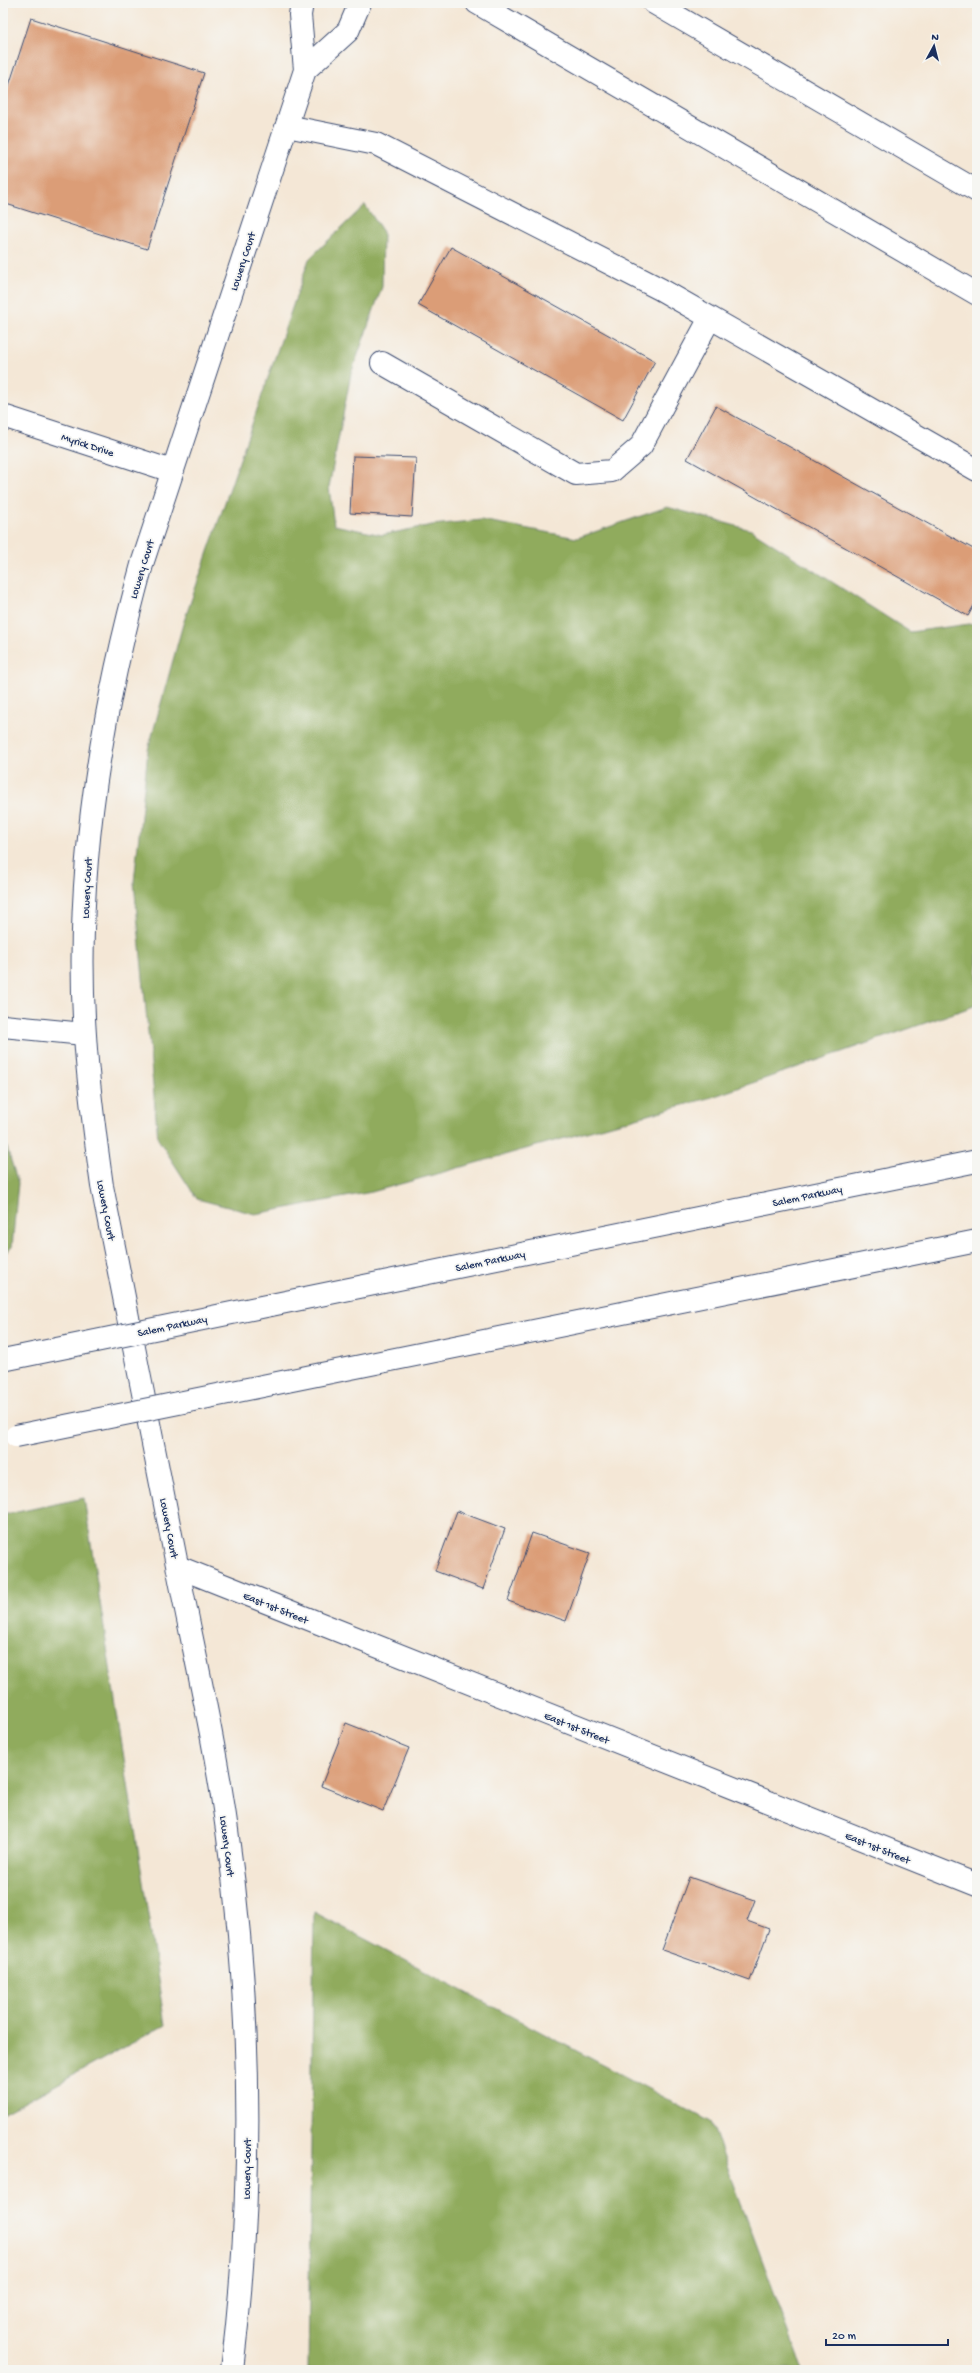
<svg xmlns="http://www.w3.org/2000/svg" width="980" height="2373" viewBox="0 0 980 2373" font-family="'Gochi Hand',sans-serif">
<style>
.forest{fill:#90ab5d;stroke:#566d5e}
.building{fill:#db9d77}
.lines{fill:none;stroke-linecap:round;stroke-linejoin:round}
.minor-casing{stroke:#3c4b70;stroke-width:24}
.major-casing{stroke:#3c4b70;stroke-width:24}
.highway-casing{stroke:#3c4b70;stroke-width:24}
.minor{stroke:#fff;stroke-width:22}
.major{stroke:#fff;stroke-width:22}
.highway{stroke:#fff;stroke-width:22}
.highway-bridge-casing{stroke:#3c4b70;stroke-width:24;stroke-linecap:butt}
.highway-bridge{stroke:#fff;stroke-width:22}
.labels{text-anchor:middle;stroke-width:3.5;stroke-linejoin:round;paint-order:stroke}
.street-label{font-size:11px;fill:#1b2f5e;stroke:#f6f6f2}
</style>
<rect width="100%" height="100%" fill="#f6f6f2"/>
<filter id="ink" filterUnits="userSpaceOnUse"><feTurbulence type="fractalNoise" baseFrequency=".025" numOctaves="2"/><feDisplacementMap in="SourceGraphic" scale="8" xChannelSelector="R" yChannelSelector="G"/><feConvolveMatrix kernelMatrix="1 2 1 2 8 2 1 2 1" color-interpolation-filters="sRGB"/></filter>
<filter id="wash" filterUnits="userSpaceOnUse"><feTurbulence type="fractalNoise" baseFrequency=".012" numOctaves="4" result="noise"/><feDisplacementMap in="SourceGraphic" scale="16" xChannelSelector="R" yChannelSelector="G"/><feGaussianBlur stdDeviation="0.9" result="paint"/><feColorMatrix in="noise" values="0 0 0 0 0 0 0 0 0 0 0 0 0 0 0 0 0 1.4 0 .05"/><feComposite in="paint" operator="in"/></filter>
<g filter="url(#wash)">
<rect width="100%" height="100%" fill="#f4e7d6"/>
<path class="forest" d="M365 205 383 232 382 287 351 374 329 487 334 525 382 535 432 525 481 520 577 538 667 507 751 530 910 632 977 623V1005L712 1097 372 1192 255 1214 197 1199 158 1139 134 882 148 750 183 624 309 259Z
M3 1135 18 1183 12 1247 3 1255Z
M84 1498 165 2025 3 2114V1515Z
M314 1912 711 2122 803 2370H308Z"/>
<g id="blocks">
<path class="building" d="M31 18 204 73 147 249 3 203V104Z
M451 247 655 361 623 420 418 305Z
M716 406 977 551V600L968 616 687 459Z
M353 456 416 458 412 517 350 513Z
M457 1511 505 1529 483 1589 435 1571Z
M532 1533 590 1553 566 1621 508 1601Z
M346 1723 409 1748 383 1811 321 1786Z
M689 1877 755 1900 747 1921 769 1929 750 1981 662 1950Z"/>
</g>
</g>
<g filter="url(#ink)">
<use href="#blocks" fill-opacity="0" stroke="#3c4b70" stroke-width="1"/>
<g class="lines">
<defs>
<path id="minor" d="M287 126 376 144 660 289 977 470
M382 363 576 474 612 471 641 446 710 318
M3 416 172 471
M3 1026 84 1034
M178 1567 977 1885"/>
<path id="major" d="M305 70 348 31 360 3
M232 2370C254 2191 252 2008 227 1830 215 1743 195 1656 178 1570 153 1442 127 1314 102 1186 95 1136 88 1085 85 1035 74 875 100 715 143 561L305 70 300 15 302 3"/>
<path id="highway" d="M477 3 977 294
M654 3 977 191
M271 1305 977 1161
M287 1381 977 1241"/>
</defs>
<use href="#minor" class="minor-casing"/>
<use href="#major" class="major-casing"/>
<use href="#highway" class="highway-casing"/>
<use href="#minor" class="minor"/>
<use href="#major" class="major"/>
<use href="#highway" class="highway"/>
<defs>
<path id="highway-bridge" d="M3 1360 271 1305
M16 1436 287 1381"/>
</defs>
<use href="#highway-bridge" class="highway-bridge-casing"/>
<use href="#highway-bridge" class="highway-bridge"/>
</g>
</g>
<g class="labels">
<g class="street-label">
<text transform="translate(242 261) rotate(-72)" y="4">Lowery Court</text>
<text transform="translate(88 444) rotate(18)" y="4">Myrick Drive</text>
<text transform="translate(141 569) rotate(-73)" y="4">Lowery Court</text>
<text transform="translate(86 888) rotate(-87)" y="4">Lowery Court</text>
<text transform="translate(807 1195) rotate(-12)" y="4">Salem Parkway</text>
<text transform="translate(107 1210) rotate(79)" y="4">Lowery Court</text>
<text transform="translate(490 1260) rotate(-12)" y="4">Salem Parkway</text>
<text transform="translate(172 1325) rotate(-12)" y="4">Salem Parkway</text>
<text transform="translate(170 1528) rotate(79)" y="4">Lowery Court</text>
<text transform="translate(276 1607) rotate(22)" y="4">East 1st Street</text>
<text transform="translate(577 1727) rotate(22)" y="4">East 1st Street</text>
<text transform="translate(228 1846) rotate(83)" y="4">Lowery Court</text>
<text transform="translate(878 1847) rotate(22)" y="4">East 1st Street</text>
<text transform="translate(246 2169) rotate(-89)" y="4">Lowery Court</text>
</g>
</g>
<rect width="980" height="2373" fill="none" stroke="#f6f6f2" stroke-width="16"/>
<g transform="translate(934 46) rotate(7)" stroke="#f6f6f2" stroke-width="3" paint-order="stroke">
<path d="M0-3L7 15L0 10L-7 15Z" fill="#1b2f5e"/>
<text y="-6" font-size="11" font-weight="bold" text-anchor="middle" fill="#1b2f5e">N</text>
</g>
<path d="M826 2339v6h122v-6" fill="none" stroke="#1b2f5e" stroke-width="2"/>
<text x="832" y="2339" font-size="12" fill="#1b2f5e" stroke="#f6f6f2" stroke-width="3" paint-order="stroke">20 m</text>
</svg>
